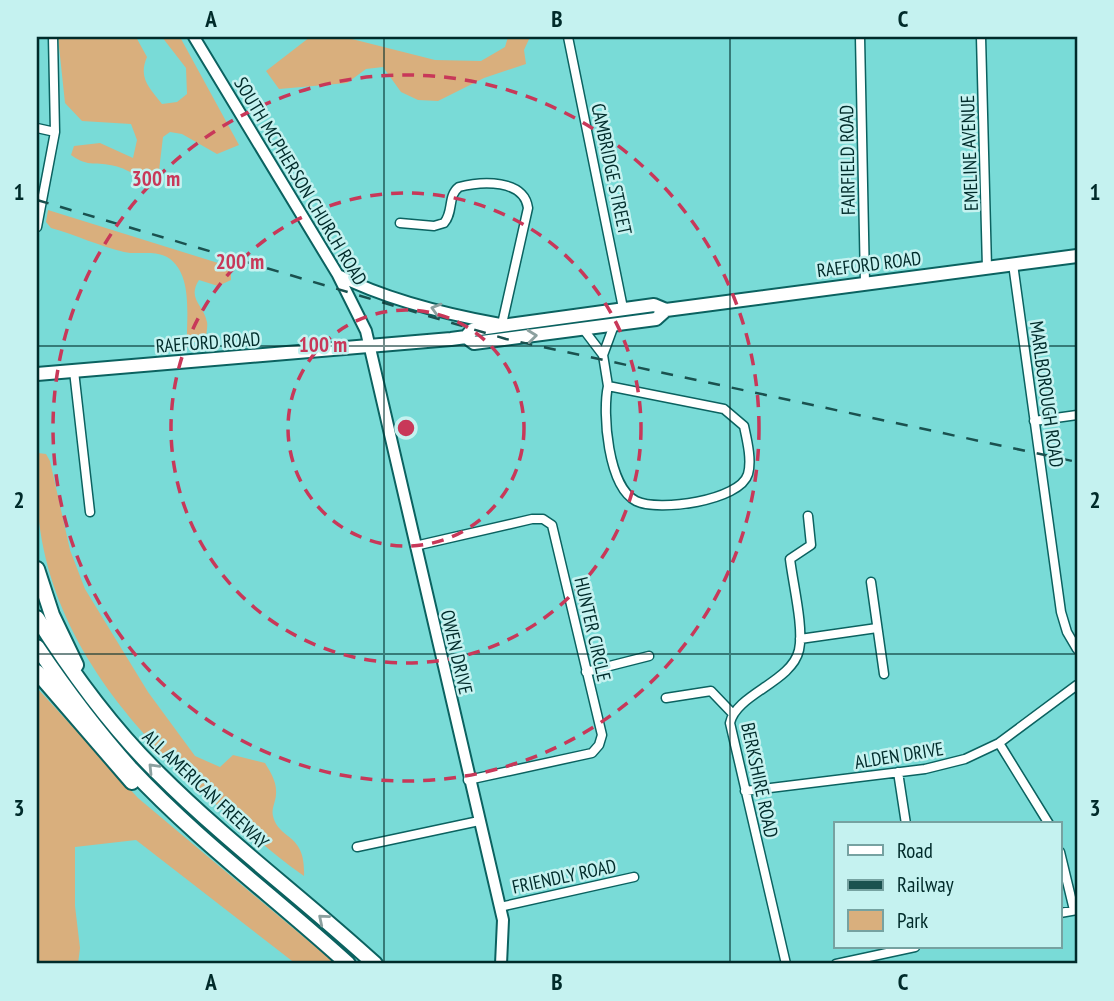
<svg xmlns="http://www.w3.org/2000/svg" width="1114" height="1001" viewBox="0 0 1114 1001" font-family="'PT Sans Narrow',sans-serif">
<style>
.green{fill:#d9af7d}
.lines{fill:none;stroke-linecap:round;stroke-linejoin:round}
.street-casing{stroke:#0b6260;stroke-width:11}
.secondary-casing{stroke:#0b6260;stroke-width:14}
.primary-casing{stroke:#0b6260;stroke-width:16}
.highway-casing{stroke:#0b6260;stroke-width:18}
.street{stroke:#fff;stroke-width:8}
.secondary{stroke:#fff;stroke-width:10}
.primary{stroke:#fff;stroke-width:12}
.highway{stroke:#fff;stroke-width:14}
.rail{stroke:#1a514f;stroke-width:2.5;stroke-dasharray:12 12;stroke-linecap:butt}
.oneway{stroke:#8ca09f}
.grid{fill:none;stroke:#002b2a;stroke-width:2;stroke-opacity:0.55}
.ring{fill:none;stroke:#c83859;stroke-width:3.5;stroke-dasharray:12 9}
.labels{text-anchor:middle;stroke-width:5;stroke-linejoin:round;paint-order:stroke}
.street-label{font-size:19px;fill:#002b2a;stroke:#c5f2f0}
.centre{fill:#c83859;stroke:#c5f2f0;stroke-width:3.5}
.ring-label{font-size:21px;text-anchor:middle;font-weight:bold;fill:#c83859;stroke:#c5f2f0;stroke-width:5;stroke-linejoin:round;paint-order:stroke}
.neatline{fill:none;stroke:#002b2a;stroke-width:2.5}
.grid-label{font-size:23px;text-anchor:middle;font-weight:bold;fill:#002b2a}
</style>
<rect width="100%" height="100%" fill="#79dbd7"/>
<path class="green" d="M58 37H136L147 57C138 78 149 87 162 104L177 102 187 94 186 68 162 37H180L239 145 217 154 182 134 170 132 163 137 158 179C136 180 132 170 115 166 96 161 89 168 71 155L74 146 100 143 133 158 137 140 131 124 82 121 65 103Z
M310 37H344L435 60 481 61 505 47 508 37H530L524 50 526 64 484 78 438 101 418 100 401 92 383 67 366 69 347 83 279 89 266 71Z
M48 210 231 267V280L218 286 199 280C187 299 203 304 207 322 208 326 206 334 206 339L187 344C186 318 194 273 167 257 154 250 138 255 124 252 99 246 76 235 51 228L46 222Z
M38 453 46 454 50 461 70 550 85 589 148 692 195 756 220 767 233 755 265 763C271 773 277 782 276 794 276 801 271 809 273 816 279 841 306 832 304 876 279 859 257 839 233 819 138 739 50 641 38 512 36 493 34 472 38 453Z
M37 688 138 798 336 964H296L136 840 75 847V906L80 948 78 964H37Z"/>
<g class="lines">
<defs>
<path id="street" d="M568 37 623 308
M860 37 865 283
M981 37 987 268
M37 128 55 132
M400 223 434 226 444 223C454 212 447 196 459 187 482 181 524 179 528 208L502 324
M37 227 55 132 53 37
M1013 264 1061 612 1067 632 1077 649
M584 330 603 355
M74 371 90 512
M608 386 724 409 744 426C747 440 752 460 748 474 740 501 658 512 636 501 608 487 602 413 608 386Z
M608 386 603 355 614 325
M1034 421 1077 415
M415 546 532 519H543L552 525 602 735 599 745 592 753 468 780
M871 582 884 674
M800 639 877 628
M586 672 649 656
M666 698 711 691 733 714
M999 743 1049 824
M898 772 906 824
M745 791 925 769 965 759 999 743 1077 685
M357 847 479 821
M1060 852 1074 910
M500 907 634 877
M1060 913 1077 910
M786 964 730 723C736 694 792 682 799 650 804 628 793 584 790 559L811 545 808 516
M836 964 915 947"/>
<path id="secondary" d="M194 37 338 275 366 331 503 920 501 964
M338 275C387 300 445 314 500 324"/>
<path id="primary" d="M466 337 474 343 656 319 666 310
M37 374 451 339 466 337 472 330 654 305 666 310 1077 256"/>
<path id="highway" d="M37 569 52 615 76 665
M37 618C72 673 111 727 158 773 226 841 304 899 375 964
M37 647C66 690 96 730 131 769 197 840 277 899 348 964
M37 672 132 782"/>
</defs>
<use href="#street" class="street-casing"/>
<use href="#secondary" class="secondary-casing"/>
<use href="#primary" class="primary-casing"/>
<use href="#highway" class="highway-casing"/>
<use href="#street" class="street"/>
<use href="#secondary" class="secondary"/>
<use href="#primary" class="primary"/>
<use href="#highway" class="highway"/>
<path class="rail" d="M37 200 506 339 1077 462"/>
</g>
<defs><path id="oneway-chevron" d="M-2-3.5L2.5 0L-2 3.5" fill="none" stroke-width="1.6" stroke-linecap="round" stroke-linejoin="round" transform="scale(1.75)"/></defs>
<g class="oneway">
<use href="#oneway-chevron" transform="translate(436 309) rotate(-164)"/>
<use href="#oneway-chevron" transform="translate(532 336) rotate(-6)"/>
<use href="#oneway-chevron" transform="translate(153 768) rotate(-134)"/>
<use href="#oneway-chevron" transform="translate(323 919) rotate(-140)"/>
</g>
<path class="grid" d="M384 37V964M730 37V964M37 346H1077M37 654H1077"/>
<g class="ring">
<circle cx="406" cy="428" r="118"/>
<circle cx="406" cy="428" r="235"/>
<circle cx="406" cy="428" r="353"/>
</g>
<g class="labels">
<g class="street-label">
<text transform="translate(969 153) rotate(-92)" y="7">EMELINE AVENUE</text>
<text transform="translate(847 160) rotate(-91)" y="7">FAIRFIELD ROAD</text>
<text transform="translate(612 169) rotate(78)" y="7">CAMBRIDGE STREET</text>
<text transform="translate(301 181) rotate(59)" y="7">SOUTH MCPHERSON CHURCH ROAD</text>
<text transform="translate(869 264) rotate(-7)" y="7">RAEFORD ROAD</text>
<text transform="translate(208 342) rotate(-4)" y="7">RAEFORD ROAD</text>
<text transform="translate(1047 394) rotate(82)" y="7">MARLBOROUGH ROAD</text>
<text transform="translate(593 629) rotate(77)" y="7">HUNTER CIRCLE</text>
<text transform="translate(457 652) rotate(77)" y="7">OWEN DRIVE</text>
<text transform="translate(899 755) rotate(-9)" y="7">ALDEN DRIVE</text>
<text transform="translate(760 780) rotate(78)" y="7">BERKSHIRE ROAD</text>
<text transform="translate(206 789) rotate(43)" y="7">ALL AMERICAN FREEWAY</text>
<text transform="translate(564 876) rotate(-12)" y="7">FRIENDLY ROAD</text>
</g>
</g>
<circle cx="406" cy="428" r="10" class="centre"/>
<g class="ring-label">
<text x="156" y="186">300 m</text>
<text x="240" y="269">200 m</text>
<text x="323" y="352">100 m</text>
</g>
<rect width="1114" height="1001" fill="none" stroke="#c5f2f0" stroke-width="77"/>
<rect x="834" y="822" width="228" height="126" fill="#c5f2f0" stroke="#76a2a1" stroke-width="2"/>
<rect x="848" y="845" width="35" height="10" fill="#ffffff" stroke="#76a2a1" stroke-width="2"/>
<text x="897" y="858" font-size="21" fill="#002b2a">Road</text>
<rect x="848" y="880" width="35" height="10" fill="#1a514f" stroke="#76a2a1" stroke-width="2"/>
<text x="897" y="892" font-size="21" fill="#002b2a">Railway</text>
<rect x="848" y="910" width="35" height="21" fill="#d9af7d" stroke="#76a2a1" stroke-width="2"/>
<text x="897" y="928" font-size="21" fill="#002b2a">Park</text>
<rect x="38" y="38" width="1038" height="924" class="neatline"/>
<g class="grid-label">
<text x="211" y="27">A</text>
<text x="557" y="27">B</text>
<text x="903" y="27">C</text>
<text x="19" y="200">1</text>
<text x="1095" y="200">1</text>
<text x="19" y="508">2</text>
<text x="1095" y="508">2</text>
<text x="19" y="816">3</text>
<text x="1095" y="816">3</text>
<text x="211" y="990">A</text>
<text x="557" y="990">B</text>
<text x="903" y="990">C</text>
</g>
</svg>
